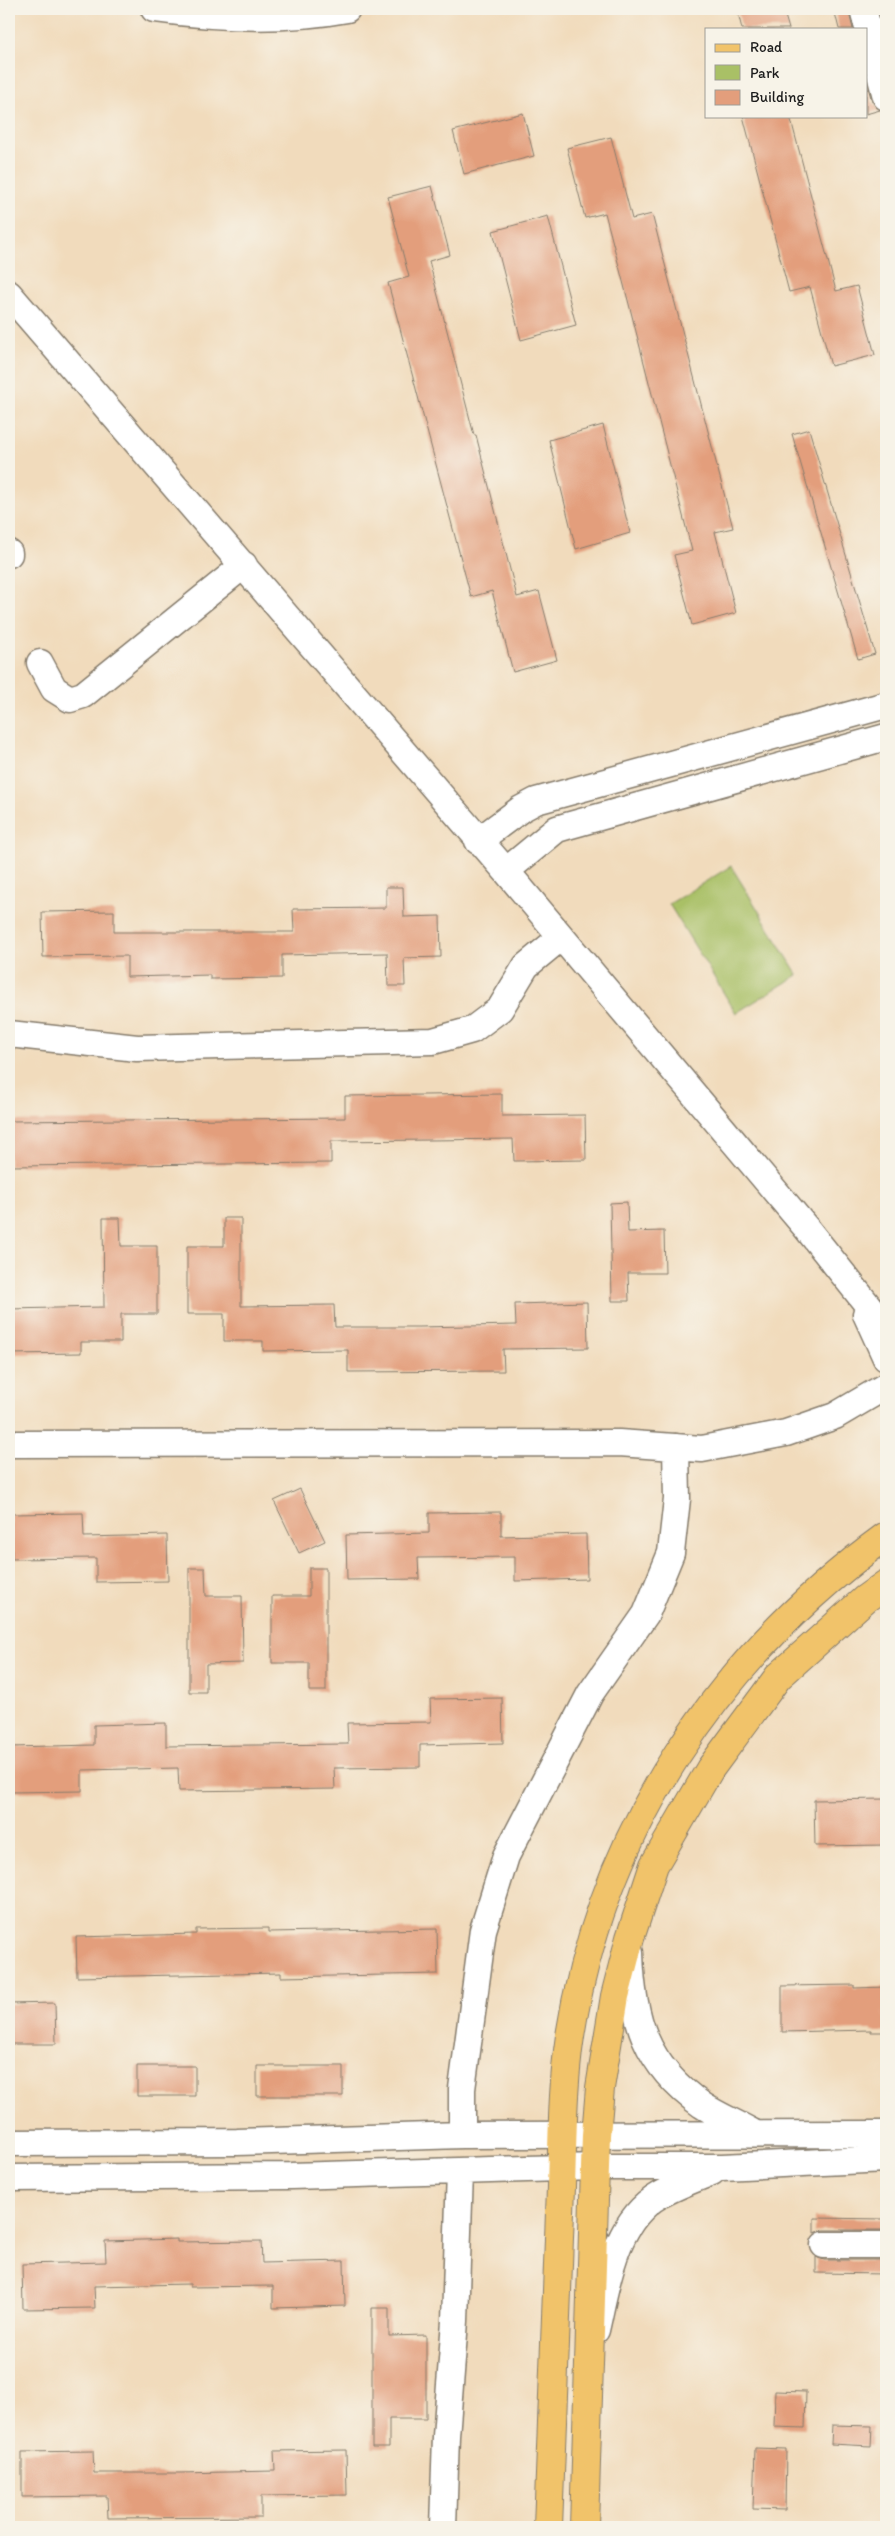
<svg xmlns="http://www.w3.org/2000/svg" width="895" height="2536" viewBox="0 0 895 2536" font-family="Itim,sans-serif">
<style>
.green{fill:#a9c066;stroke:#626e41}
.building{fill:#e39e7c}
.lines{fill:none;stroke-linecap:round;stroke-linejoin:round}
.minor-casing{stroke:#867c6c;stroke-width:29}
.major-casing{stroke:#867c6c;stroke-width:30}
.minor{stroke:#fff;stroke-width:26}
.major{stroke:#f1c36a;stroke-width:28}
</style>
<rect width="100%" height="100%" fill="#f7f3e8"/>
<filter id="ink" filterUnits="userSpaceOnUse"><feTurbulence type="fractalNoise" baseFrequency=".02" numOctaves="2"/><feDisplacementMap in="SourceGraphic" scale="10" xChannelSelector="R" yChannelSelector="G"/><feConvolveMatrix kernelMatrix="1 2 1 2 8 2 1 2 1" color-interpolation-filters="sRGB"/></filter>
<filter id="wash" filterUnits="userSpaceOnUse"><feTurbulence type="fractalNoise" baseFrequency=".0096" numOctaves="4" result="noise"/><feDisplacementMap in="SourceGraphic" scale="20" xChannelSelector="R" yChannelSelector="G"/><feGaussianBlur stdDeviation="1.12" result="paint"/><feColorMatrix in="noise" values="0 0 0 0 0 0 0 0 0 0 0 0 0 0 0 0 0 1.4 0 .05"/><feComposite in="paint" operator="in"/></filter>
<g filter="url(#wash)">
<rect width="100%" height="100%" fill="#f1dbbc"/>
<path class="green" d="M731 866 798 975 736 1013 669 904Z"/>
<g id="blocks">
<path class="building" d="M737 9H783L789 29H742Z
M834 9H848L853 29H839Z
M878 9H886V39Z
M866 81 872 101 880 110 866 114Z
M523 113 534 156 464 174 453 131Z
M743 116H790L836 291 857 286 875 355 831 366 810 287 789 292Z
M611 137 632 219 652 214 733 528 715 532 736 613 692 625 674 555 692 551 630 308 605 213 585 218 567 148Z
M432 186 450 255 429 261 474 435H476L517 597 539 591 557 660 513 672 492 591 471 597 388 283 409 277 388 197Z
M548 216 576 325 521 340 493 231Z
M603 425 630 533 576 549 549 440Z
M809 429 875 654 858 659 792 434Z
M386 887H403L404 917 440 916 441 957 404 958 405 986H388L387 953 282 955V978L210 979V975L127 977V956L43 957 42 912 114 911V932H294L293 909 386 908Z
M502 1094V1116L585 1115 586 1160 514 1161 513 1139 430 1140 331 1141V1163L9 1166V1121L345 1118V1096Z
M627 1202 628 1232 664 1231 665 1273H628L629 1301H612L610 1203Z
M103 1218H120L121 1246H157V1314H121V1342H81V1353L9 1354V1309L104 1307Z
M224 1218H241V1306L334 1305 335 1327H419L516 1325 515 1304 587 1302 588 1348 503 1349 504 1371 348 1372V1350L263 1351V1341H224V1314H187V1246H224Z
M300 1489 325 1541 299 1553 274 1501Z
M501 1512V1536L586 1534 587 1579 515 1581V1557L418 1558 419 1579 347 1580 346 1535 429 1533V1513Z
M83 1513 84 1537 167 1535 168 1581 96 1582V1558L12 1559 11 1514Z
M189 1568H205L206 1596H242L243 1663 206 1664V1692H189Z
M309 1568H326V1691H309V1663H272V1596H309Z
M502 1698 503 1743 420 1745V1767L334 1768 335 1789 179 1791 178 1768 82 1770V1791L10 1792V1747L94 1745V1725L166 1723V1746L348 1744 347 1723 431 1722 430 1699Z
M886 1799V1845L815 1846 814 1800Z
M268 1928V1932L437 1929 438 1974 281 1977V1973L77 1977 76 1937 196 1934V1929Z
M854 1985V1988L886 1987V2032H871V2030L782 2032V1986Z
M55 2003 56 2044H9V2004Z
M137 2066H195V2096H137Z
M257 2066H343V2096H257Z
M814 2218 886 2219V2230H824L814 2233Z
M177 2239V2242L261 2241 262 2263 344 2261 345 2306 273 2308V2286L190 2287V2284L94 2286 95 2308 23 2309 22 2264 106 2262 105 2241Z
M816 2257 824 2260H886V2274L816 2273Z
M372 2308H389V2336L426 2335V2419H389V2447H372Z
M775 2391 806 2392 805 2428 774 2427Z
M832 2425 872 2426 871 2446 831 2444Z
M755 2448 786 2449 785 2510 753 2509Z
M346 2450 347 2495 261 2496V2517L108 2518 107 2496 22 2497V2452L93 2451 94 2473H179L275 2471 274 2451Z"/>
</g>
</g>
<g filter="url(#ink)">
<use href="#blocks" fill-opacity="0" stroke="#867c6c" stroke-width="1"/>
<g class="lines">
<defs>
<path id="minor" d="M154 9C218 18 283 21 347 9
M863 9 886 97
M9 294 506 871 808 1230 886 1328
M9 553V554
M40 663 54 689 70 699 83 695 244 565
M478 841 521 809 536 801 886 705
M506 871 557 829 567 826 886 737
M9 1034 137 1048 433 1041 472 1030 500 1009 526 966 560 938
M866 1314 886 1358
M9 1444 619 1443 702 1449 786 1433 835 1416 886 1386
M630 1953C632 2018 645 2065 702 2105 717 2115 736 2123 752 2132
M462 2135V2089L483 1930 506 1856 590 1694 646 1614 671 1553 677 1499 676 1447
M9 2143 237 2142 462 2135 886 2134
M9 2178 291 2176 595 2167H722L886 2159
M824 2245H886
M596 2330C607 2283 614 2221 660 2195 676 2186 695 2179 712 2172
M443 2527 446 2436 455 2321 460 2172"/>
<path id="major" d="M548 2527C552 2422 556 2317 560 2212 563 2153 561 2095 570 2036 602 1830 719 1657 886 1536
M584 2527 596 2135 600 2088 615 1996 630 1938 654 1865 710 1769 778 1677 865 1599 886 1584"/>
</defs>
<use href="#minor" class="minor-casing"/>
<use href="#major" class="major-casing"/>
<use href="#minor" class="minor"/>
<use href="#major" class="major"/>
</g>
</g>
<rect width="895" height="2536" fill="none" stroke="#f7f3e8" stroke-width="30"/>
<rect x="705" y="28" width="162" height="90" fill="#f7f3e8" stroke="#9f9d96"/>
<rect x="715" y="44" width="25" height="8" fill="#f1c36a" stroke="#9f9d96"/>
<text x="750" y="52" font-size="15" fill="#1c1c1c">Road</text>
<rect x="715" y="65" width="25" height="15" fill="#a9c066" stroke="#9f9d96"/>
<text x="750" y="78" font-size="15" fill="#1c1c1c">Park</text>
<rect x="715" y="90" width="25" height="15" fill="#e39e7c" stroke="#9f9d96"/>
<text x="750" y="102" font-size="15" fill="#1c1c1c">Building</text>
</svg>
